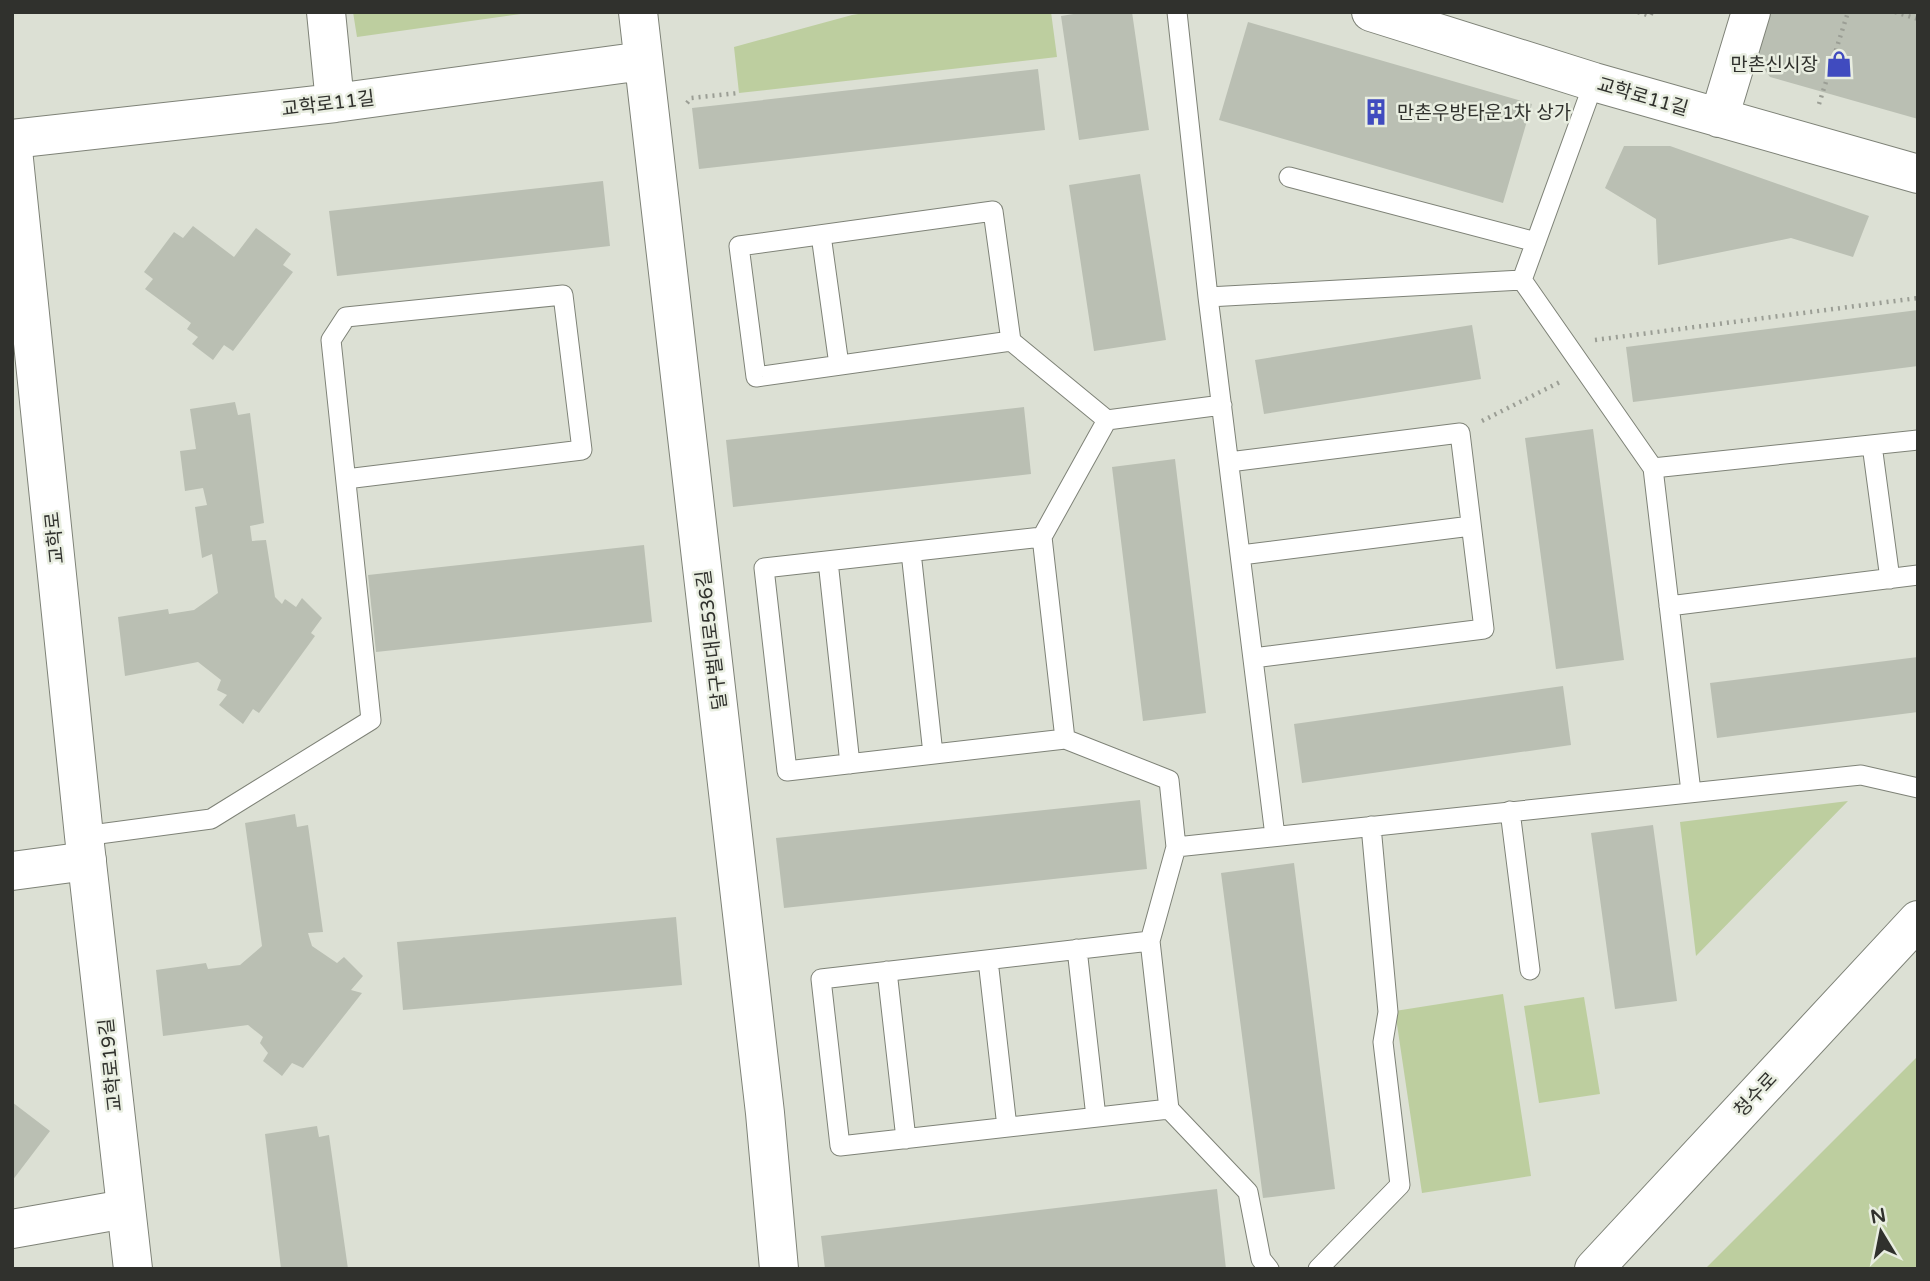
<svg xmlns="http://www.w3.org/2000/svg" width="1930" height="1281" viewBox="0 0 1930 1281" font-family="'Varela Round','Noto Sans KR',sans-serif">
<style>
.green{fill:#bdce9f}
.building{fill:#babfb3}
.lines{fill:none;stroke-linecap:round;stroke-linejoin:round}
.lane-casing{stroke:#7e8277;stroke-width:21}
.street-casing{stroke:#7e8277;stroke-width:40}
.secondary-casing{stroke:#7e8277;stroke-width:40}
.path{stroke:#9b9e95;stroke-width:4.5;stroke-dasharray:2 5;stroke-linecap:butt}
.lane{stroke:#fff;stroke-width:19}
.street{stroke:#fff;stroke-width:38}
.secondary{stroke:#fff;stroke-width:38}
.labels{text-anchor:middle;stroke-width:5;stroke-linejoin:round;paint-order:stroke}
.poi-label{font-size:19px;fill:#30312d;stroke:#e9eee1;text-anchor:end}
.street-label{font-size:19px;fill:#30312d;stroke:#e9eee1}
</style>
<rect width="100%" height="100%" fill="#dce0d4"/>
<path class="green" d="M353 12H535L357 37Z
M871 12H1051L1057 57 739 93 734 47 852 15Z
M1848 801 1696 956 1680 822Z
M1503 994 1531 1176 1422 1193 1395 1011Z
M1584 997 1600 1094 1539 1103 1524 1006Z
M1918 1056V1269H1705Z"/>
<path class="building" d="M1086 12H1132L1149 130 1079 140 1061 16Z
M1762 12H1918V119L1770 77 1751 51Z
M1248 22 1532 104 1503 203 1219 120Z
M1038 69 1045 130 699 169 692 108Z
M1624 146H1670L1869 216 1853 257 1791 238 1658 265 1656 219 1605 188Z
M1140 174 1166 340 1094 351 1069 185Z
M603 181 610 246 337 276 329 211Z
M193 226 234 257 256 228 291 254 283 265 293 272 233 351 224 345 213 360 192 344 198 337 187 329 191 323 145 289 153 279 144 272 174 232 183 238Z
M1918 310V366L1633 402 1626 347Z
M1472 325 1481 379 1264 414 1255 360Z
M235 402 238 415 250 413 264 523 250 526 252 541 266 540 275 597 282 604 285 599 296 607 302 598 322 618 311 633 315 636 259 713 253 709 243 724 219 705 227 695 217 690 221 680 198 662 125 676 118 617 168 609 169 614 194 610 218 593 212 554 202 558 195 507 207 505 203 488 185 491 180 451 196 449 190 409Z
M1024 407 1031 474 733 507 726 440Z
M1593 429 1624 660 1556 669 1525 438Z
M1175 459 1206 713 1143 721 1112 467Z
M644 545 652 622 376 652 368 575Z
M1918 657V712L1717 738 1710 683Z
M1563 686 1571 745 1302 783 1294 724Z
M1140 800 1147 869 784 908 776 838Z
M295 814 297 827 308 825 323 932 308 933 312 946 337 963 344 957 363 976 351 990 362 993 303 1068 292 1063 282 1076 263 1061 268 1053 260 1043 263 1037 248 1025 163 1036 156 970 206 963 208 969 240 965 262 946 245 823Z
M1653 825 1677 1001 1615 1009 1591 833Z
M1294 863 1335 1189 1263 1198 1221 873Z
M676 917 682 985 403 1010 397 942Z
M12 1102 50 1131 12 1181Z
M317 1126 319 1137 329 1135 348 1269H281L265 1134Z
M1217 1189 1226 1269H825L821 1236Z"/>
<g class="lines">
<defs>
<path id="lane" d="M1177 12 1208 297 1275 836
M1594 82 1522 280 1653 468 1691 792
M1289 177 1536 242
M821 235 839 365
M1208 297 1522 280
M1011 341 756 377 739 246 993 211 1011 341 1107 420
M1872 445 1890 579
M1229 462 1460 433 1484 629 1253 658
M1653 468 1918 440
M1042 537 764 568 787 771 1065 739 1169 780 1176 847
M911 552 933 754
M1241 555 1471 526
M828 561 850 764
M1669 606 1918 575
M1065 739 1042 537 1107 420 1222 405
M1510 811 1530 970
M84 836 211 819 371 720 331 340 346 317 563 295 582 450 346 479
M1150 941 821 979 840 1146 1169 1109 1150 941 1176 847 1861 775 1918 788
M1077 949 1096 1117
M988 960 1007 1127
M887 971 906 1139
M1169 1109 1248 1192 1261 1259 1269 1269
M1318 1269 1400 1185 1383 1042 1388 1012 1371 826"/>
<path id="street" d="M326 12 335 103
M638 12 765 1113 779 1269
M1371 12 1594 82 1918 174
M1719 118 1751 12
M12 139 335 103 643 61
M12 871 87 861
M12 1229 125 1209"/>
<path id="secondary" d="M12 140 84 836 133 1269
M1594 1269 1918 920"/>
</defs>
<use href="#lane" class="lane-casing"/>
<use href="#street" class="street-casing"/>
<use href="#secondary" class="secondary-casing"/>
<path class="path" d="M1638 12 1650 16 1652 12
M1895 12 1918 19
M687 103 691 98 739 93
M1819 104 1848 12
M1595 340 1918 298
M1482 421 1562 381"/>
<use href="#lane" class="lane"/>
<use href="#street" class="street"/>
<use href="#secondary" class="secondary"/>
</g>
<defs>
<symbol id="shop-bare" viewBox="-9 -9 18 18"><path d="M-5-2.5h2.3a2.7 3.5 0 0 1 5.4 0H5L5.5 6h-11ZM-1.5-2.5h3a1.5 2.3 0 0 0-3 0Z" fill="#404bbf" stroke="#e9eee1" stroke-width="2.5" paint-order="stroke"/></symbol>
<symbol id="building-bare" viewBox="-9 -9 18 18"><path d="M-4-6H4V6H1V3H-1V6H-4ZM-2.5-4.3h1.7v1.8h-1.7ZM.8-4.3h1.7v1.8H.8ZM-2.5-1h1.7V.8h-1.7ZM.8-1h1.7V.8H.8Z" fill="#404bbf" stroke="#e9eee1" stroke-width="2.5" paint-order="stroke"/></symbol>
</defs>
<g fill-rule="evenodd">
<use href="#shop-bare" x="1820" y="45" width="38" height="38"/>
<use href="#building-bare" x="1357" y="93" width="38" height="38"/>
</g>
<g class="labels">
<g class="poi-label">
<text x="1818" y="71">만촌신시장</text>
<text x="1397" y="119" text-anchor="start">만촌우방타운1차 상가</text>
</g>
<g class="street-label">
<text transform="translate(1643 96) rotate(16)" y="7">교학로11길</text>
<text transform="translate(328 103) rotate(-7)" y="7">교학로11길</text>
<text transform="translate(54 538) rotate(-96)" y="7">교학로</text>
<text transform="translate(711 640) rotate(-97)" y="7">달구벌대로536길</text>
<text transform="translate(110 1065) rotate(-96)" y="7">교학로19길</text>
<text transform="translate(1755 1094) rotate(-47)" y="7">청수로</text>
</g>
</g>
<rect width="1930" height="1281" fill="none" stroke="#30312d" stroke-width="28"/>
<g transform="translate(1881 1232) rotate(350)" stroke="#e9eee1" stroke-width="5" paint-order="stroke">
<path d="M0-5L12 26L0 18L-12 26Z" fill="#30312d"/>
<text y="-10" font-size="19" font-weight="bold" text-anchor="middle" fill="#30312d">N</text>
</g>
</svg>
